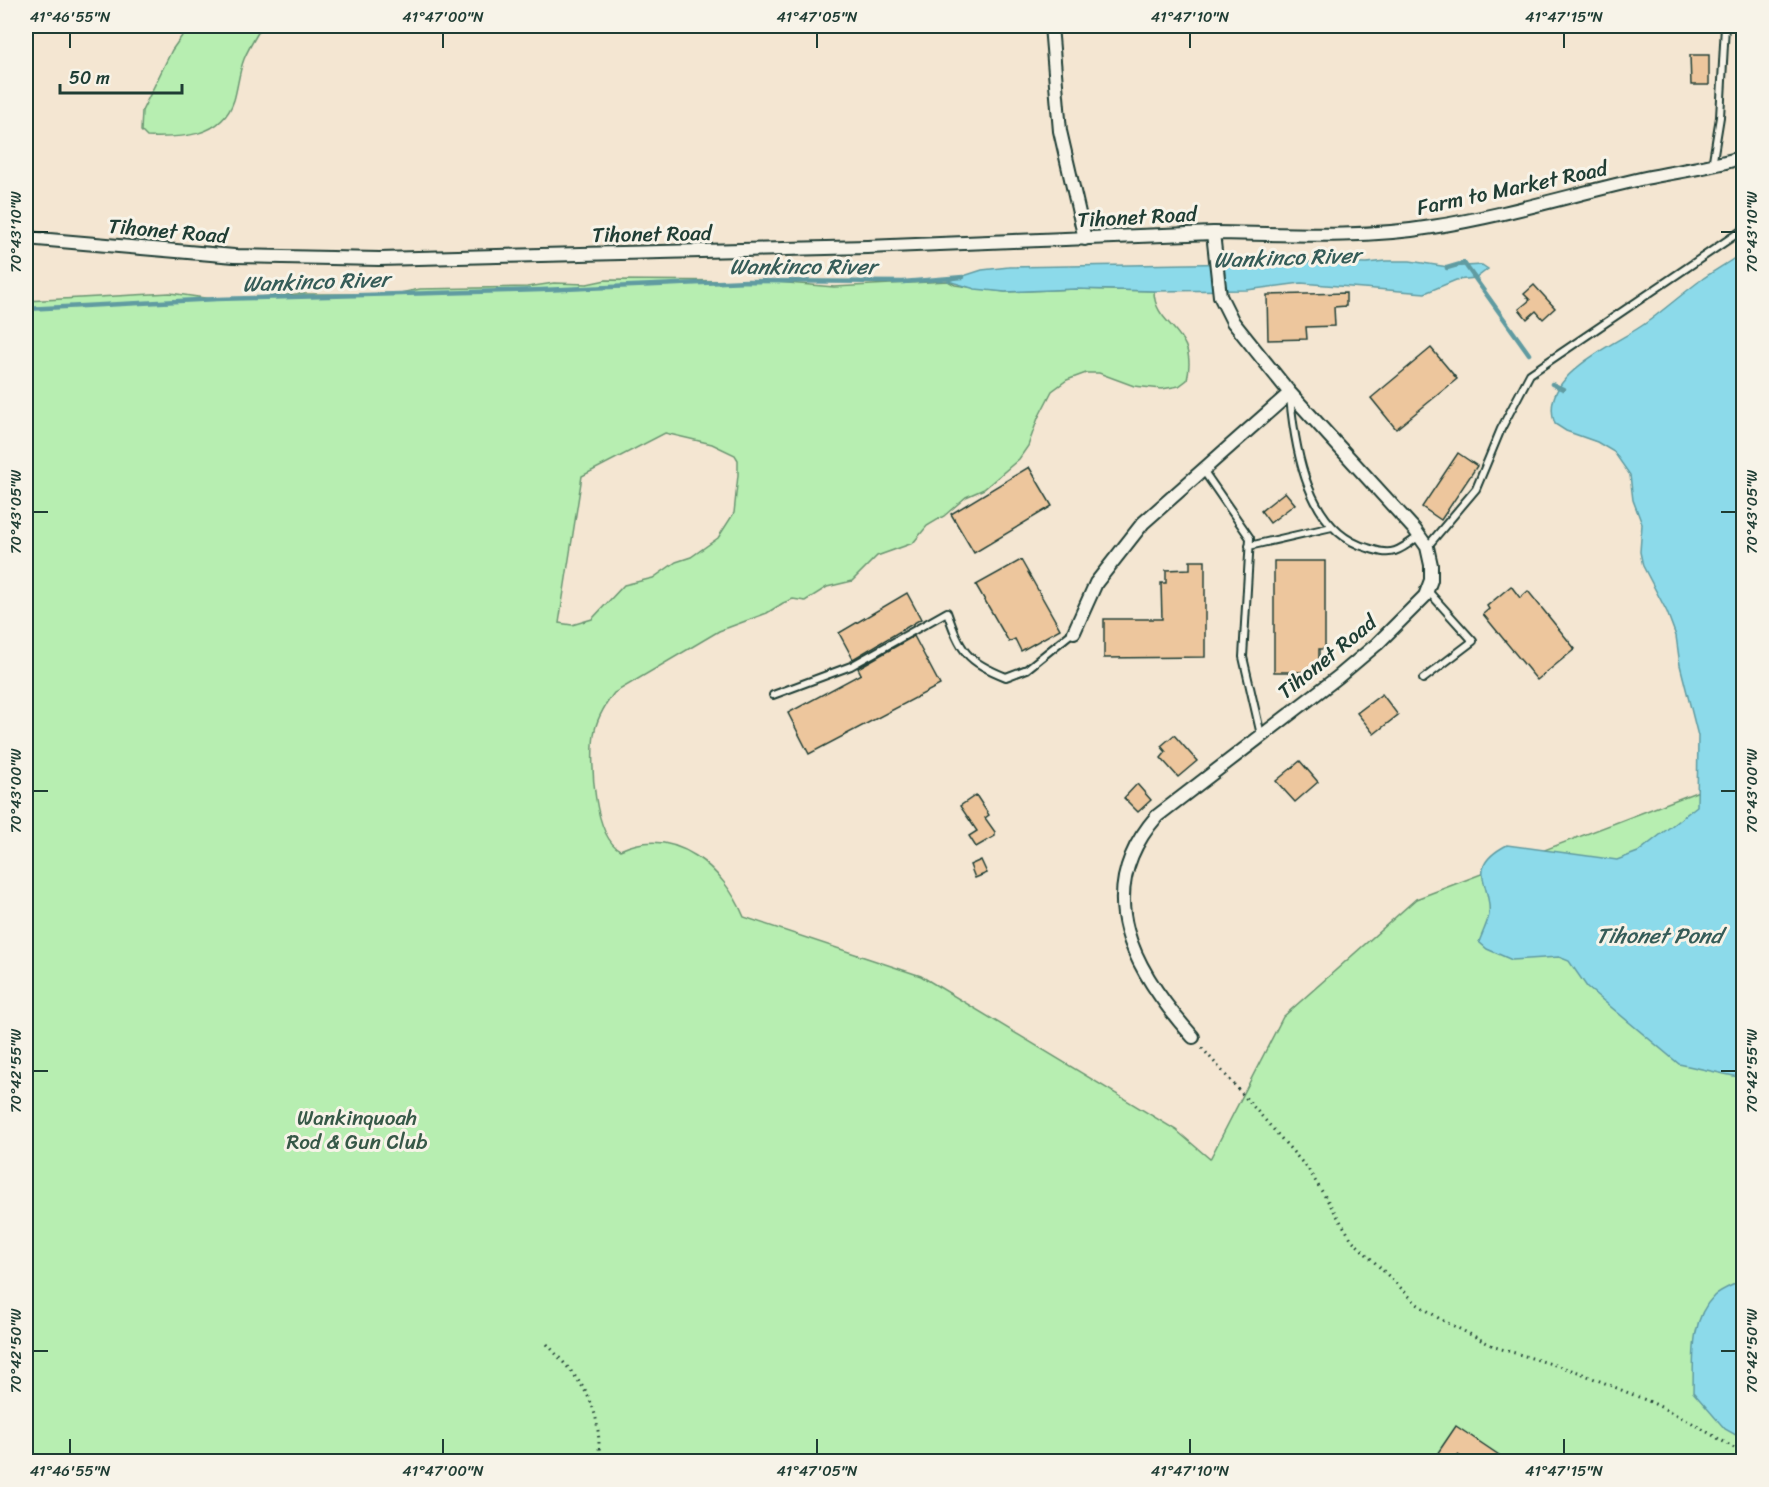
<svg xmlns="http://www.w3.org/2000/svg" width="1769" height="1487" viewBox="0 0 1769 1487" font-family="Sriracha,sans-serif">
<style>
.green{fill:#b7eeb1;stroke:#6b9672;stroke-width:1.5;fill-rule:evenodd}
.water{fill:#8cdaea;stroke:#609ba1;stroke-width:1.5}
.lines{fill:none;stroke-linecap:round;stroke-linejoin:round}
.stream{stroke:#609ba1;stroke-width:4.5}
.building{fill:#edc69d;stroke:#1f3d34;stroke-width:1.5}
.lane-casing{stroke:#1f3d34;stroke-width:10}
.street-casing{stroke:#1f3d34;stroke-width:16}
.path{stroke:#1f3d34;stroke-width:3;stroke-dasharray:1.5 4.5;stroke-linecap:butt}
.lane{stroke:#f7f3e8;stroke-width:6}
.street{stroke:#f7f3e8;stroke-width:12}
.ticks{fill:none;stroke:#1f3d34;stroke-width:2}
.labels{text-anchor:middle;stroke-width:6;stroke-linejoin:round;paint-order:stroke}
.street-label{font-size:21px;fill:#1f3d34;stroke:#f7f3e8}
.park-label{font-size:21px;fill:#365847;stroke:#f7f3e8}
.water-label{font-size:22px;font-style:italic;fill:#355c58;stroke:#f7f3e8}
.neatline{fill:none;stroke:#1f3d34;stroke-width:2}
.ticks-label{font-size:15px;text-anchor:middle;fill:#1f3d34}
</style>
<rect width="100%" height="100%" fill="#f4e6d2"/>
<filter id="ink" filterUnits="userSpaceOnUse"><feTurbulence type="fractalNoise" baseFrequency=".0167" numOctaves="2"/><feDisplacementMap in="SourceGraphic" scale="12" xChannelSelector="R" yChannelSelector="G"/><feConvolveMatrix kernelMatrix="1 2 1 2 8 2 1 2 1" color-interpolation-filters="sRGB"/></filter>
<g filter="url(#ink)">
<path class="green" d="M189 26H262C256 36 249 47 244 59 239 72 238 86 234 100 222 138 180 138 147 137L141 131 142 111 172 50Z
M606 280 765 281 834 287 948 281 955 285 1005 292 1075 289 1154 291C1154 328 1199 328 1187 380L1179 386 1162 389 1134 386 1099 373H1086L1067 380 1052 391 1038 418 1028 446 1019 459 984 489 966 497 944 516 927 526 913 543 877 556 852 581 827 587 805 601 793 599 783 603 767 613 719 631 614 693C605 705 596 720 594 735 590 763 594 836 620 850 676 824 724 869 744 917L921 976 1176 1130 1210 1159 1283 1017 1416 899 1725 781 1743 765V1461H26V301L170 293 219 300 299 294H395L420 289 527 287 554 283 587 284ZM665 433 712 444 735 455 738 460V475L734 513 718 538 691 557 676 562 653 578 624 585 592 619 572 625 559 623 582 476Z"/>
<path class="water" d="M1743 252V1078L1679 1064 1587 987 1569 961 1559 957 1512 960 1487 949 1479 942C1482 934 1487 924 1489 915 1493 885 1463 868 1507 845L1617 860 1638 852 1697 806 1698 736 1680 665 1676 636 1667 612 1643 566 1640 552 1642 524 1633 500 1630 475 1614 452 1597 442 1566 431 1555 424C1536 375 1616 345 1646 323 1665 309 1682 294 1701 280 1715 270 1730 262 1743 252Z
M1385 261H1410L1448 267 1482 265 1488 269 1476 278 1456 280 1425 293 1301 283 1247 290 1154 291 1075 289 1005 292 975 289 948 281 982 270 1009 267 1316 262 1367 263Z
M1743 1280V1439L1725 1429 1693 1392C1694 1360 1689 1321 1714 1296 1721 1289 1734 1285 1743 1280Z"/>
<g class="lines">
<path class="stream" d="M1447 268 1464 263 1529 354
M26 309 217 299 542 290 747 281 903 282 963 277
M1552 384 1563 389"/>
</g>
<path class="building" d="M1690 55H1709V85H1691Z
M1534 285 1555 308 1543 319 1536 311 1527 319 1519 309 1530 300 1524 294Z
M1346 293V306L1334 307 1335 326 1306 327 1307 339 1268 340 1267 295Z
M1431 348 1457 379 1396 429 1371 398Z
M1458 453 1477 466 1441 520 1422 507Z
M1029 467 1052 506 974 553 951 514Z
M1285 492 1295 504 1270 523 1261 511Z
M1021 560 1060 629 1021 651 1015 639 1009 642 976 585Z
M1190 561H1205V657L1104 658V619H1162L1161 583H1166V570L1190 569Z
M1274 561H1325V649H1319V672H1274Z
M1511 586 1520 598 1528 591 1575 649 1537 680 1483 614 1489 609 1487 606Z
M907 593 921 619 853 659 839 633Z
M914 636 940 685 809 754 788 713 861 674 858 668Z
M1382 694 1398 715 1374 734 1357 713Z
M1174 735 1197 761 1178 777 1161 758 1166 752 1161 746Z
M1300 761 1318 782 1295 802 1276 781Z
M1137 784 1151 800 1138 812 1124 798Z
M976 795 989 815 985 818 995 832V836L976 847 969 836 977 831 960 806Z
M981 860 987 873 975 878 970 865Z
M1456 1426 1508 1461H1467L1458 1455 1454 1461H1442L1435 1457Z"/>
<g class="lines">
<defs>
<path id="lane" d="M1712 166 1720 117 1725 26
M1290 397C1295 450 1308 532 1368 548 1377 551 1386 554 1395 551 1404 548 1412 541 1419 536
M1203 470 1250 538 1243 657 1261 735
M1249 546 1332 527
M1427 547 1476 489 1501 429 1530 374 1744 229
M1423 679 1473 641 1428 591
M773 695 851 666 947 612C961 652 966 661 1006 677L1027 669 1073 632"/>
<path id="street" d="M1051 26 1060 131 1085 239
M1213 233C1285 234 1360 239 1432 227 1504 216 1574 194 1645 178 1679 171 1711 167 1744 157
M26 238 234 256 379 259 867 247 1213 233 1220 296 1233 322 1290 393 1415 530 1427 547 1431 565V580L1425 596 1377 644 1338 677 1157 816C1089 894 1134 971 1193 1037
M1074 632 1096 583 1143 523 1290 393"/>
</defs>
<use href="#lane" class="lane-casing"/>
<use href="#street" class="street-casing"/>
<path class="path" d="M1202 1048 1308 1169 1352 1240 1417 1304 1440 1319 1495 1347 1578 1372 1653 1403 1694 1424 1744 1454
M547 1344C585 1386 601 1402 599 1462"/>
<use href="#lane" class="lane"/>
<use href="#street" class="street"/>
</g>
</g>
<path class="ticks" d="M70 33V48M443 33V48M817 33V48M1190 33V48M1564 33V48M33 232H48M1721 232H1736M33 512H48M1721 512H1736M33 791H48M1721 791H1736M33 1071H48M1721 1071H1736M33 1351H48M1721 1351H1736M70 1439V1454M443 1439V1454M817 1439V1454M1190 1439V1454M1564 1439V1454"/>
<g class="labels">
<g class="street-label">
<text transform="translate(1512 188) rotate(-12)" y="7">Farm to Market Road</text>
<text transform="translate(1137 217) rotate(-3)" y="7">Tihonet Road</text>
<text transform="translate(168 231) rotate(5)" y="7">Tihonet Road</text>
<text transform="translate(652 234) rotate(-1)" y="7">Tihonet Road</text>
<text transform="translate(1327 657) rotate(-39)" y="7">Tihonet Road</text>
</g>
<g class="park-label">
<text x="357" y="1125">Wankinquoah<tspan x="357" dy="24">Rod &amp; Gun Club</tspan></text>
</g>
<g class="water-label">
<text transform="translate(1287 257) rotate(-2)" y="8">Wankinco River</text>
<text x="803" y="274">Wankinco River</text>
<text transform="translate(316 281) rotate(-2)" y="8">Wankinco River</text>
<text x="1659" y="943">Tihonet Pond</text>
</g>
</g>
<rect width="1769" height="1487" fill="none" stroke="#f7f3e8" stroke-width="66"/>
<path d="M60 84v9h122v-9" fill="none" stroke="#1f3d34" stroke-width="3"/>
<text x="69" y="84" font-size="18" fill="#1f3d34" stroke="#f7f3e8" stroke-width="4.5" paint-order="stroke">50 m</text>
<rect x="33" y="33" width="1703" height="1421" class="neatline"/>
<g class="ticks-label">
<text x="70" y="22">41°46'55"N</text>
<text x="443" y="22">41°47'00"N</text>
<text x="817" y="22">41°47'05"N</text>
<text x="1190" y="22">41°47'10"N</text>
<text x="1564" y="22">41°47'15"N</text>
<text transform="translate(1752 232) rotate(-90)" y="5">70°43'10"W</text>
<text transform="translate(16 232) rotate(-90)" y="5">70°43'10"W</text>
<text transform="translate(1752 512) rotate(-90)" y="5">70°43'05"W</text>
<text transform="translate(16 512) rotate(-90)" y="5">70°43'05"W</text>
<text transform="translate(1752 791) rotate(-90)" y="5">70°43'00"W</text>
<text transform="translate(16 791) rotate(-90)" y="5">70°43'00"W</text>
<text transform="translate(1752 1071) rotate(-90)" y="5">70°42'55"W</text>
<text transform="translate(16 1071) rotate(-90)" y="5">70°42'55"W</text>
<text transform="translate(1752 1351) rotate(-90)" y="5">70°42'50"W</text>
<text transform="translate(16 1351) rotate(-90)" y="5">70°42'50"W</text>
<text x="70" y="1476">41°46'55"N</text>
<text x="443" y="1476">41°47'00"N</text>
<text x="817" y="1476">41°47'05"N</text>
<text x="1190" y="1476">41°47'10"N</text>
<text x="1564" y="1476">41°47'15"N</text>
</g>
</svg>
